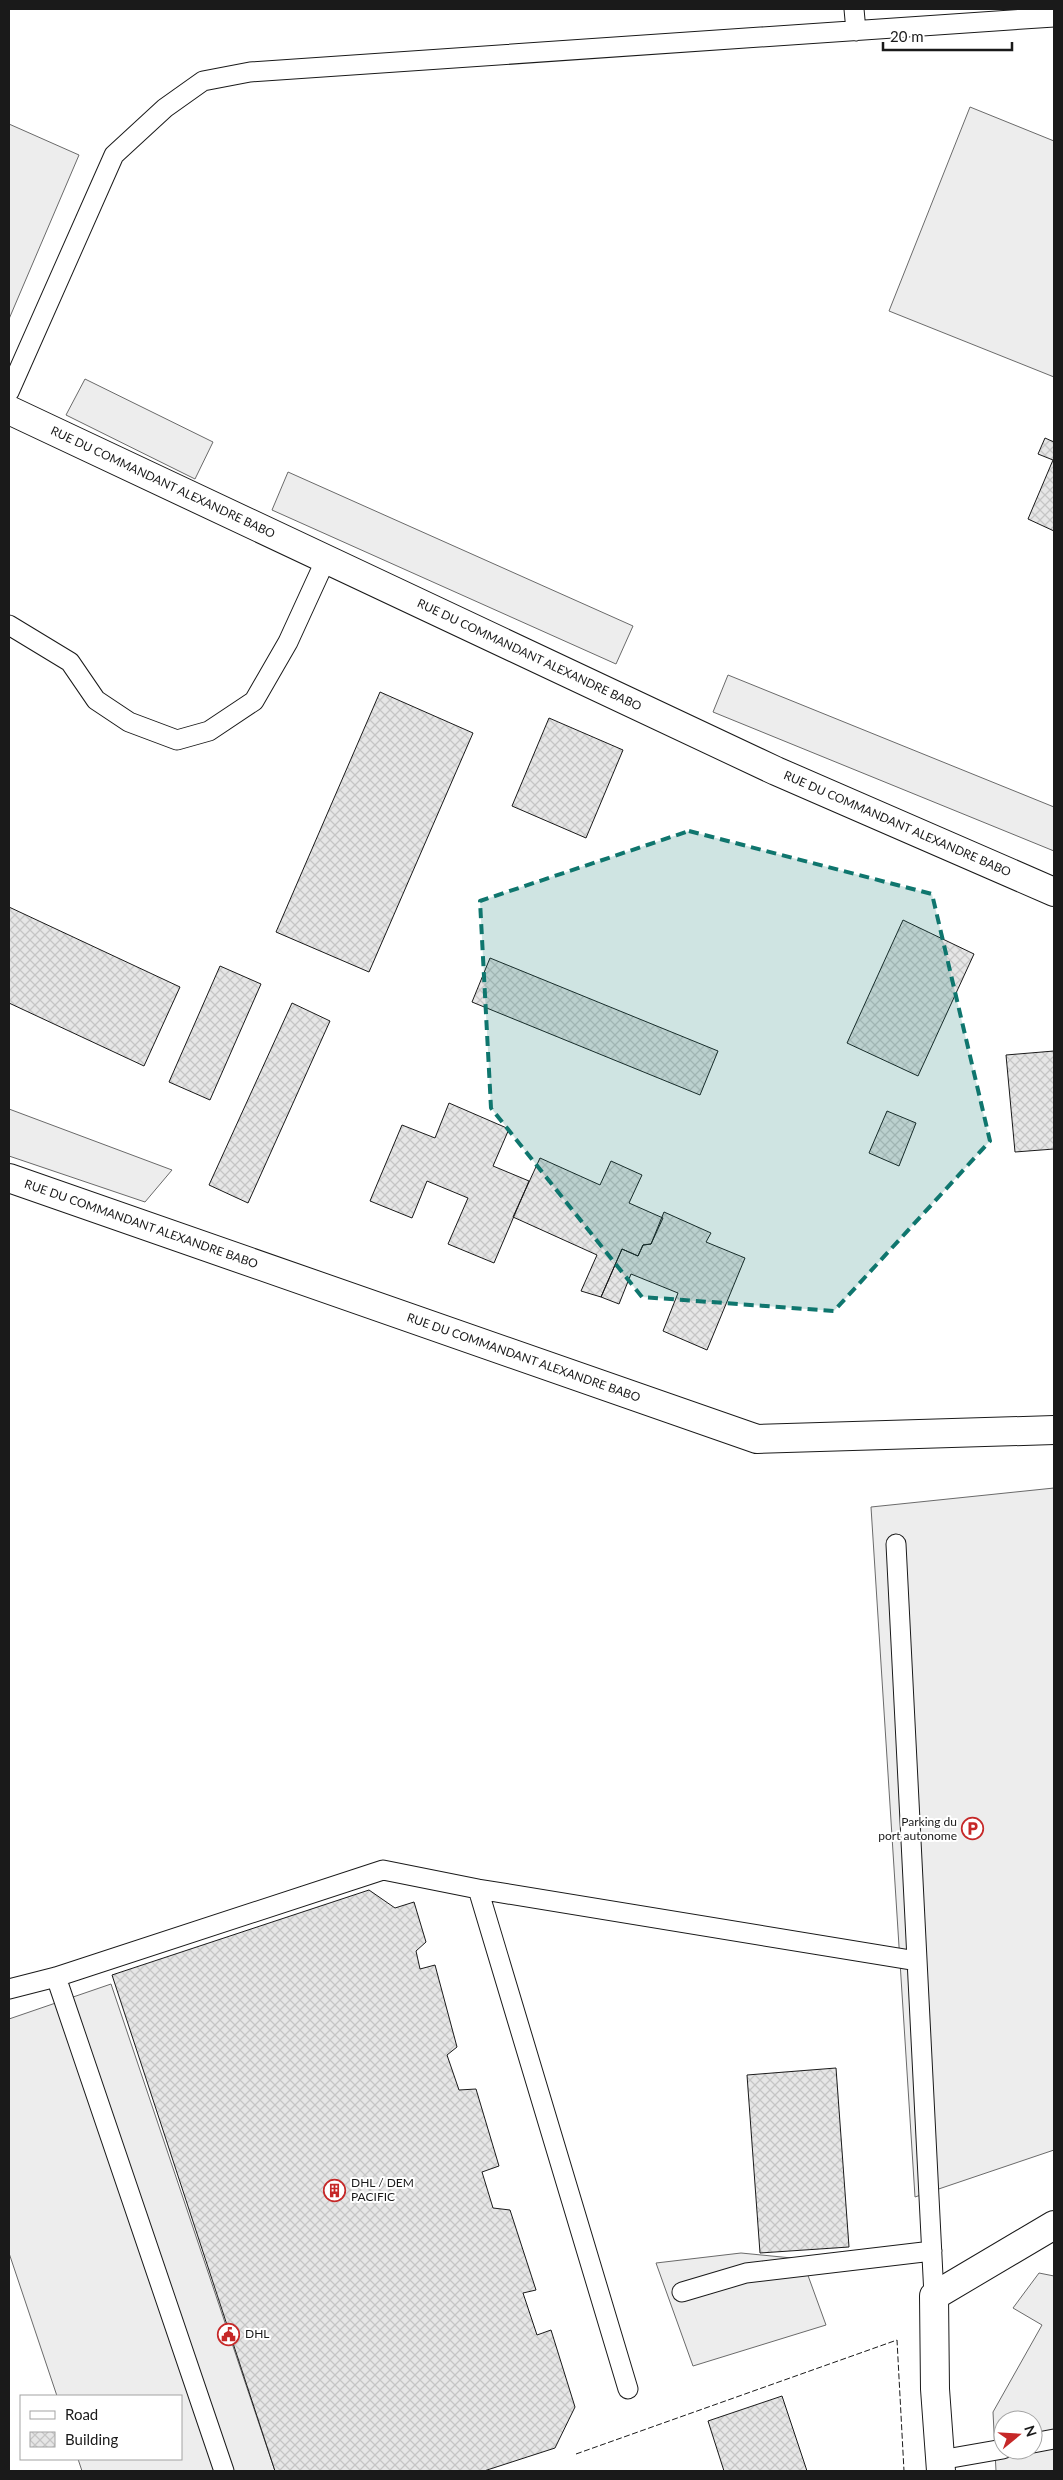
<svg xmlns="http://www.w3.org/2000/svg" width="1063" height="2480" viewBox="0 0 1063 2480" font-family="Lato,sans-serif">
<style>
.parking{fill:#ededed;stroke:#6a6a6a;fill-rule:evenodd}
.building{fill:url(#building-cross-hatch);stroke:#1a1a1a}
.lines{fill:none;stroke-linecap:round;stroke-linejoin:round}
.service-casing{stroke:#1a1a1a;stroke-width:21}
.minor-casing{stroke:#1a1a1a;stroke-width:30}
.service{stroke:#fff;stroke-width:19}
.minor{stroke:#fff;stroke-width:28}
.fence{stroke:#1a1a1a;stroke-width:1;stroke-dasharray:6 2.5;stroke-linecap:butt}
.marked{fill:#0f766e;fill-opacity:0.2;stroke:#0f766e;stroke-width:4;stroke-dasharray:10 6;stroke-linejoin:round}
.labels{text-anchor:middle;stroke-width:4;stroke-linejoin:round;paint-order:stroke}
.street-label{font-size:12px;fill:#1a1a1a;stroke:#fff}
.poi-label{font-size:12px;fill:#1a1a1a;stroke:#fff;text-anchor:start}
</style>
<defs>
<pattern id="building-cross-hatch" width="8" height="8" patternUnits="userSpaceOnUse" patternTransform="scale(1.25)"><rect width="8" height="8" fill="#e6e6e6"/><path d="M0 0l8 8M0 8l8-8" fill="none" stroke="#c5c5c5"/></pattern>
</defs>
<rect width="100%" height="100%" fill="#fff"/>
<path class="parking" d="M970 107 1054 141V377L889 311Z
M9 124 79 155 9 319Z
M85 379 213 442 195 479 66 415Z
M288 472 633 626 616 664 272 510Z
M728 675 1054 807V851L713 712Z
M9 1109 172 1170 145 1202 9 1156Z
M1054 1488V2150L915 2197 871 1507Z
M111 1984 275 2471H82L78 2459H181V2396H57L9 2253V2019Z
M741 2253 802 2259 826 2325 693 2366 656 2263Z
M1039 2273 1054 2276V2471H996L993 2412 1042 2325 1013 2308ZM1003 2420H1033V2450H1003Z"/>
<path class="building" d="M1045 438 1054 442V531L1028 519 1053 460 1038 454Z
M380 692 473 733 369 972 276 932Z
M549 718 623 750 586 838 512 806Z
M9 907 180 987 144 1066 9 1003Z
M903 920 974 954 918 1076 847 1043Z
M490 958 718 1051 700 1095 472 1002Z
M220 966 261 984 210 1100 169 1082Z
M292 1003 330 1021 248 1203 209 1185Z
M1054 1051V1149L1015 1152 1006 1055Z
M449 1103 509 1129 493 1166 529 1181 494 1263 448 1244 468 1198 427 1181 412 1218 370 1201 402 1125 435 1138Z
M887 1111 916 1123 899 1166 869 1153Z
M540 1158 600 1185 611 1161 642 1175 629 1203 663 1218 651 1244 643 1245 638 1256 622 1249 601 1297 581 1291 597 1255 513 1217Z
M664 1212 711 1233 706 1242 745 1258 707 1350 663 1331 678 1293 631 1274 619 1304 601 1297 622 1249 638 1256 643 1245 651 1244Z
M369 1890 395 1908 414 1902 426 1942 416 1951 420 1969 435 1965 457 2047 447 2055 459 2090 476 2089 499 2166 482 2172 493 2208 510 2210 536 2290 523 2293 537 2335 551 2330 575 2407 555 2448 484 2471H275L112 1975Z
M836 2068 849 2247 760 2253 747 2075Z
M782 2396 807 2471H724L708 2421Z"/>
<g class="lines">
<defs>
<path id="service" d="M854 9 856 31
M9 392 114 155 165 108 203 81 250 72 1054 17
M9 625 70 662 96 700 129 722 177 740 209 731 254 701 288 642 326 559
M896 1544 934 2296
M56 1977 224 2471
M9 1989 56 1977 383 1870 478 1889
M682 2292 746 2273 932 2251
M628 2389 478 1889 917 1961
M1033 2443 1054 2439
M940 2460 1003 2449"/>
<g id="minor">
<path id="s1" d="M9 410 776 771 1054 892"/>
<path id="s2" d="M9 1178 757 1439 1054 1430"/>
<path d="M941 2471 935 2389 934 2296 1054 2225"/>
</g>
</defs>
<use href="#service" class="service-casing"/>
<use href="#minor" class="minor-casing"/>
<use href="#service" class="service"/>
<use href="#minor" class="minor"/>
<path class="fence" d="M576 2454 897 2340 904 2471"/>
</g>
<path class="marked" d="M689 831 932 894 990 1141 834 1311 642 1297 491 1108 480 901Z"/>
<defs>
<symbol id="parking-ring" viewBox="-11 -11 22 22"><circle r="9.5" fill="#fff" stroke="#c62828" stroke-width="1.5"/><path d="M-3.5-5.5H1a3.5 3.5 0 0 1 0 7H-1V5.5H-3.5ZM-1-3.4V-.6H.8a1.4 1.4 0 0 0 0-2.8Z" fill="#c62828"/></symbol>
<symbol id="building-ring" viewBox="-11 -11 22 22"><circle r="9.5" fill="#fff" stroke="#c62828" stroke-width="1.5"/><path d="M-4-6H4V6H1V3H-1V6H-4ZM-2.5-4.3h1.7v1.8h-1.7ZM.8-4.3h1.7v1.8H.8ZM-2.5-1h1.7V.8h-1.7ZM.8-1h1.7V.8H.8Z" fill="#c62828"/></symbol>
<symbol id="civic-ring" viewBox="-11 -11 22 22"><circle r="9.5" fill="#fff" stroke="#c62828" stroke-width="1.5"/><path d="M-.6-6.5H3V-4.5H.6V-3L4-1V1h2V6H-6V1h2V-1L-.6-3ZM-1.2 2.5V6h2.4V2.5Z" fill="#c62828"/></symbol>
</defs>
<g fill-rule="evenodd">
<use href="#parking-ring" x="960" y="1816" width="25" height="25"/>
<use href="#building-ring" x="322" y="2178" width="25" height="25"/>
<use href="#civic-ring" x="216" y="2322" width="25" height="25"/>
</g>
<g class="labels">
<g class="street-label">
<text dy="4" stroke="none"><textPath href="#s1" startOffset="170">RUE DU COMMANDANT ALEXANDRE BABO</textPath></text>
<text dy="4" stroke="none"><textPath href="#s1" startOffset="575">RUE DU COMMANDANT ALEXANDRE BABO</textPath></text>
<text dy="4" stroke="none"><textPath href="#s1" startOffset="980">RUE DU COMMANDANT ALEXANDRE BABO</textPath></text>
<text dy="4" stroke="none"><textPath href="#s2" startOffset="140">RUE DU COMMANDANT ALEXANDRE BABO</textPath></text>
<text dy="4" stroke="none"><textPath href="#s2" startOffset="545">RUE DU COMMANDANT ALEXANDRE BABO</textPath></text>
</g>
<g class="poi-label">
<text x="957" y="1826" text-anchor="end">Parking du<tspan x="957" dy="14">port autonome</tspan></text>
<text x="351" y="2187">DHL / DEM<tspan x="351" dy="14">PACIFIC</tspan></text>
<text x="245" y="2338">DHL</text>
</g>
</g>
<rect width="1063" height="2480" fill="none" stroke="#1a1a1a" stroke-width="20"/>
<rect x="20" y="2395" width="162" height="65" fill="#ffffff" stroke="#a3a3a3"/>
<rect x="30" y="2411" width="25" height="8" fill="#ffffff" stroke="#a3a3a3"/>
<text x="65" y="2420" font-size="15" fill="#1a1a1a">Road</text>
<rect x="30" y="2432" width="25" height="15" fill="url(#building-cross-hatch)" stroke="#a3a3a3"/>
<text x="65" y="2445" font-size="15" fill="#1a1a1a">Building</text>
<g transform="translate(1018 2435) rotate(72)"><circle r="24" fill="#ffffff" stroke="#a3a3a3"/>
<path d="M0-4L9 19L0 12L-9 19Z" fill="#c62828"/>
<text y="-8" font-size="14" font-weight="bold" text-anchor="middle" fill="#1a1a1a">N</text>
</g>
<path d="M883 42v8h129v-8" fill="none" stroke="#1a1a1a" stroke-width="2.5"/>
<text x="890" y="42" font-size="15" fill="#1a1a1a" stroke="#ffffff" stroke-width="4" paint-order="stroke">20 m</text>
</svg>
